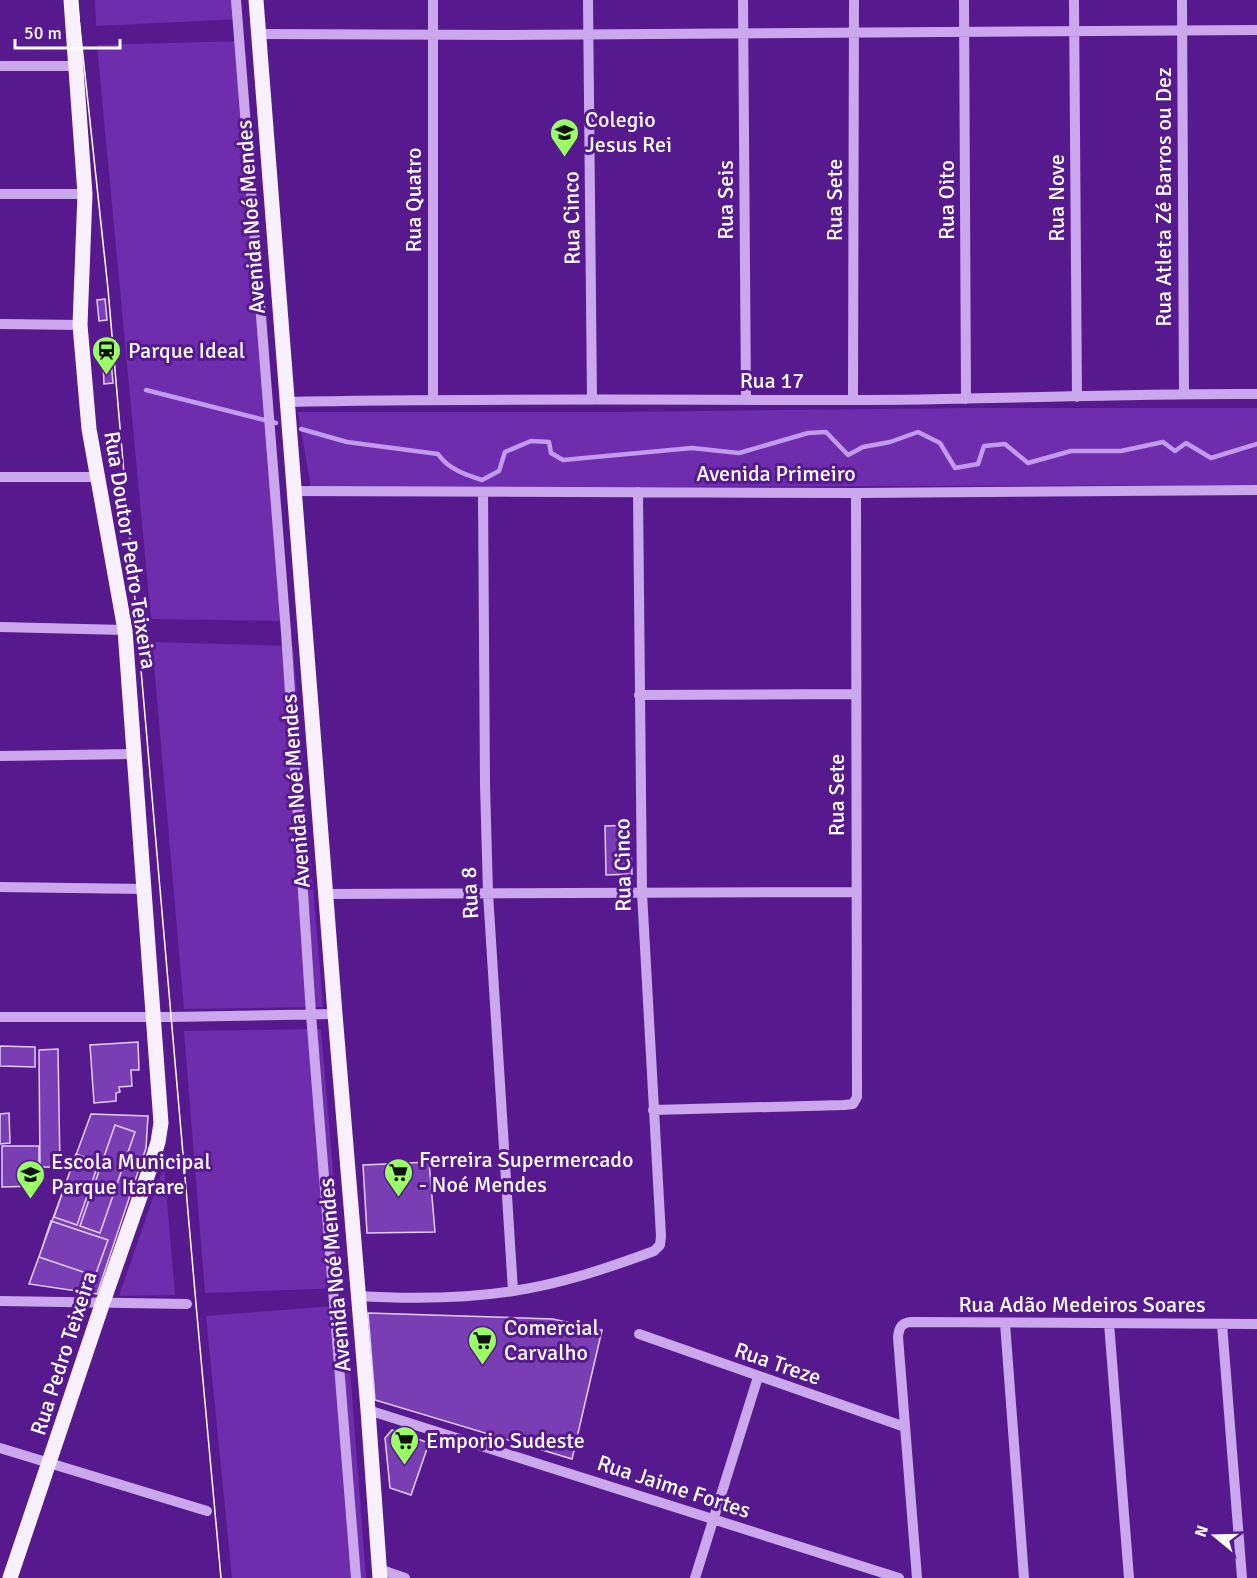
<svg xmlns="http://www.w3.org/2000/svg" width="1257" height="1578" viewBox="0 0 1257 1578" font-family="Signika,sans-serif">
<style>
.green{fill:#6d2dac}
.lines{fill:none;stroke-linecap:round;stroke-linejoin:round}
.stream{stroke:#c49af0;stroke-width:4.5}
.building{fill:#7a3eb4;stroke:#e4cdfa;stroke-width:1.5}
.minor{stroke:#cba7ee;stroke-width:10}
.major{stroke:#f8efff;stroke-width:15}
.tram{stroke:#fff;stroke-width:1.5}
.labels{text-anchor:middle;stroke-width:6;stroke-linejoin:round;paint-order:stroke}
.poi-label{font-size:22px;fill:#fff;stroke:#561a8e;text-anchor:start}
.street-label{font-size:22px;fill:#fff;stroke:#561a8e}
</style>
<rect width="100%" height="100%" fill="#561a8e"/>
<path class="green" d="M95 0H239L240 19 96 26Z
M244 41 289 621 151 619 97 45Z
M966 408H1257V485L311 488 298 412H619Z
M152 642 293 646 323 1007 184 1009Z
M321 1029 343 1288 205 1293 184 1031Z
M164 1166 175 1295 119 1296Z
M345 1305 366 1578H232L206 1316Z"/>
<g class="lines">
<path class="stream" d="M146 390 276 423
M301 429 347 442 438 454C448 469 466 475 482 480L499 471 505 452 531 441 549 442 551 453 563 460 692 448 739 453 808 433 826 432 848 455 863 447 890 442 918 432 940 443 955 468 978 464 984 446 1005 444 1028 463 1071 451H1121L1163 442 1175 451 1186 443 1211 458 1257 444"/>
</g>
<path class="building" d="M105 299 107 320 99 321 97 300Z
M111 361 113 383 104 384 103 362Z
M630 825 632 874 606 875 605 826Z
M138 1042 139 1070H131L132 1086 119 1087 120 1092 116 1093V1101L94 1103 90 1045Z
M0 1046 35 1047V1067L0 1066Z
M58 1049 60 1167H40L39 1050Z
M9 1113 10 1143 0 1144V1114Z
M91 1114 148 1116 146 1148 97 1294 29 1284Z
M115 1125 135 1132 100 1233 80 1226Z
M2 1146H39V1186L2 1187Z
M76 1154 99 1162 77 1225 54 1217Z
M429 1162 435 1232 367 1233 363 1165Z
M51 1221 108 1240 95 1276 39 1257Z
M368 1313 553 1319 602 1330 572 1459 375 1400Z
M392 1430 429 1443 411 1495 390 1488 385 1438Z"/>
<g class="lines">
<path class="minor" d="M236 0 286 632 311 1014 356 1578
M433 0V399
M588 0 592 400
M743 0 746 399
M964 0 966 399
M1074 0 1077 397
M1182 0 1184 394
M259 34 506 35 1257 30
M0 66H74
M0 194H85
M0 324 80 325
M853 400 854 0
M286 402C475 398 663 400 852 400 987 400 1122 393 1257 394
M0 477H97
M294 491 856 493 1257 490
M483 492 485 785 488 893 513 1291
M0 627 125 630
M639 695 856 694
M0 756 134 754
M0 887 144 889
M325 894 855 892
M0 1017H171L335 1014
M653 1110 844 1105 853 1104 857 1097 856 493
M357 1296C409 1299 462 1299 513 1291 561 1284 608 1268 654 1251L660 1245 661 1236 642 893 638 492
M0 1301 187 1304
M1005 1323 1024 1578
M1109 1323 1129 1578
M1222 1324 1242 1578
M639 1334 905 1427
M368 1410 899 1578
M0 1448 207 1511
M379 1569 405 1578
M695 1578 758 1377
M917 1578 898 1337C899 1328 901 1323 911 1322L1257 1324"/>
<path class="major" d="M256 0 335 1014 368 1410 380 1578
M10 1578 103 1302 149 1171 158 1142 161 1123 125 630 89 429 80 325 85 194 71 0"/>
<path class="tram" d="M77 0 108 289 196 1304 221 1578"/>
</g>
<defs>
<symbol id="school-pin" viewBox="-11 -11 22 30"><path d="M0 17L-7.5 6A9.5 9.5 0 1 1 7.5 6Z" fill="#99ff65" stroke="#561a8e"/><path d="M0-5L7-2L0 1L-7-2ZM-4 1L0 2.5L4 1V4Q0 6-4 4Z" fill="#111"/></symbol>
<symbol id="station-pin" viewBox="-11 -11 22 30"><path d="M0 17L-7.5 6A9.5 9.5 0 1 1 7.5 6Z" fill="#99ff65" stroke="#561a8e"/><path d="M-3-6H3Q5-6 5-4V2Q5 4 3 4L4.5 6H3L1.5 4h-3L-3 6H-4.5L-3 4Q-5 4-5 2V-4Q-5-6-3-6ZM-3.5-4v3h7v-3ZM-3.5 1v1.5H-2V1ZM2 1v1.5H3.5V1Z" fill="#111"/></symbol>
<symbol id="supermarket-pin" viewBox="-11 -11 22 30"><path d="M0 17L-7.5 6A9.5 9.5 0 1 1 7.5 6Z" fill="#99ff65" stroke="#561a8e"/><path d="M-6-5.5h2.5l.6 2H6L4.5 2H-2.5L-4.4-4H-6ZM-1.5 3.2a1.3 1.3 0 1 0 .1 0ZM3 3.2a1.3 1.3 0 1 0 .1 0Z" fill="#111"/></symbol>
</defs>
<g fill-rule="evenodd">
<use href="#school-pin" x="548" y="116" width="33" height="45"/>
<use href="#station-pin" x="90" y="334" width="33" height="45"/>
<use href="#supermarket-pin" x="382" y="1156" width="33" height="45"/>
<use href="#school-pin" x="14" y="1158" width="33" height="45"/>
<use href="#supermarket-pin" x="466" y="1324" width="33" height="45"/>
<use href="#supermarket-pin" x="388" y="1424" width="33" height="45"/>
</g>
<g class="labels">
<g class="poi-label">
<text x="585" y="127">Colegio<tspan x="585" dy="25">Jesus Rei</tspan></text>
<text x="128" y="358">Parque Ideal</text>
<text x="419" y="1167">Ferreira Supermercado<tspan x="419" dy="25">- Noé Mendes</tspan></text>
<text x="51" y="1169">Escola Municipal<tspan x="51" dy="25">Parque Itarare</tspan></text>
<text x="504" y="1335">Comercial<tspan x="504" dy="25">Carvalho</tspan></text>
<text x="426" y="1448">Emporio Sudeste</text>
</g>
<g class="street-label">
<text transform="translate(1163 197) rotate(-90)" y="8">Rua Atleta Zé Barros ou Dez</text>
<text transform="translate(1056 198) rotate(-90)" y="8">Rua Nove</text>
<text transform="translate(413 200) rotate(-90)" y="8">Rua Quatro</text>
<text transform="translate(725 200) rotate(-90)" y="8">Rua Seis</text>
<text transform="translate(834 200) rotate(-90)" y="8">Rua Sete</text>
<text transform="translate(946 200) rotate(-90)" y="8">Rua Oito</text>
<text transform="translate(250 217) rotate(-94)" y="8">Avenida Noé Mendes</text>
<text transform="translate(571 218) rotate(-91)" y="8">Rua Cinco</text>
<text x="772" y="388">Rua 17</text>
<text x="776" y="481">Avenida Primeiro</text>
<text transform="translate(131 550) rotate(81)" y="8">Rua Doutor Pedro Teixeira</text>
<text transform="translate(295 791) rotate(-94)" y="8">Avenida Noé Mendes</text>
<text transform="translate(836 795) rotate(-90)" y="8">Rua Sete</text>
<text transform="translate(622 865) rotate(-91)" y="8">Rua Cinco</text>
<text transform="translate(469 893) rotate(-93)" y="8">Rua 8</text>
<text transform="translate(334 1275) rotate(-95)" y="8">Avenida Noé Mendes</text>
<text x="1082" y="1312">Rua Adão Medeiros Soares</text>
<text transform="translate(63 1353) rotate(-72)" y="8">Rua Pedro Teixeira</text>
<text transform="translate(778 1363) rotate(19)" y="8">Rua Treze</text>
<text transform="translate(674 1486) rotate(18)" y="8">Rua Jaime Fortes</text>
</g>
</g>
<g transform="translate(1215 1536) rotate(289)" stroke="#561a8e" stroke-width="4.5" paint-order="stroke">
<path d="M0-4.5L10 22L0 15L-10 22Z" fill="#ffffff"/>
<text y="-9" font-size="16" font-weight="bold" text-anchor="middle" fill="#ffffff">N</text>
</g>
<path d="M15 39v9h105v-9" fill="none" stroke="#ffffff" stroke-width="3"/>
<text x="24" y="39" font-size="18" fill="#ffffff" stroke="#561a8e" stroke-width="4.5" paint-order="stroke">50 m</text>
</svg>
